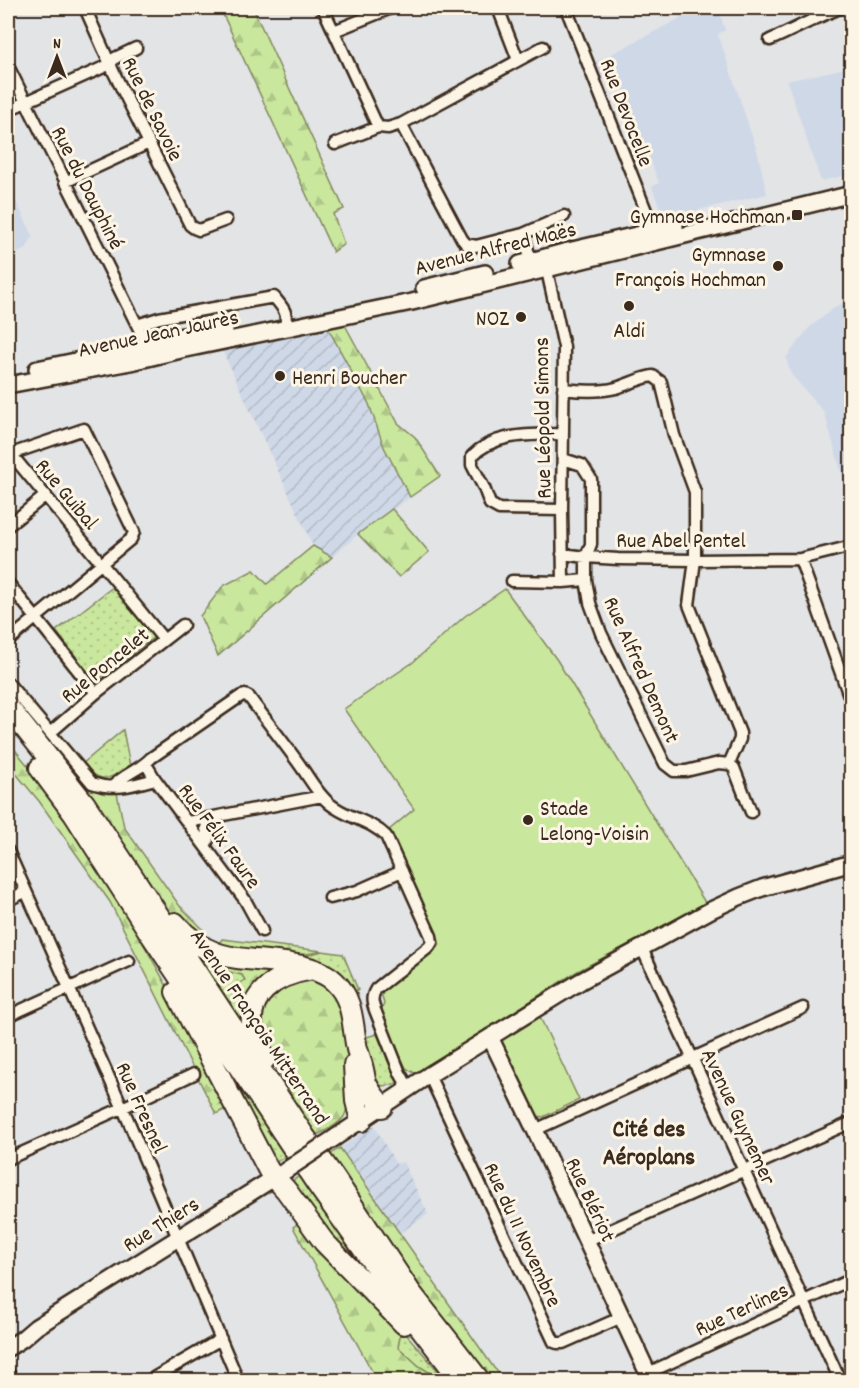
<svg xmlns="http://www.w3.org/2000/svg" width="859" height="1388" viewBox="0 0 859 1388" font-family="Dekko,sans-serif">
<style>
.built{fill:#cfd8e7}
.industrial{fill:url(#industrial-furrows)}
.grass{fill:url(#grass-dots);stroke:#82885e;stroke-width:1.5}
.forest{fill:url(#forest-firs);stroke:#82885e;stroke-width:1.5}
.pitch{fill:#cae79e;stroke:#82885e;stroke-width:1.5}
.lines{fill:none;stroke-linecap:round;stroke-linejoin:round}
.street-casing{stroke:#3b2a1e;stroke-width:15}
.secondary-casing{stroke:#3b2a1e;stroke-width:20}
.highway-casing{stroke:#3b2a1e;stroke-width:24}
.street{stroke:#fcf5e5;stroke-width:10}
.secondary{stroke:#fcf5e5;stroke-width:15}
.highway{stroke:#fcf5e5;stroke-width:20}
.secondary-bridge-casing{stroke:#3b2a1e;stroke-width:20;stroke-linecap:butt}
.secondary-bridge{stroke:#fcf5e5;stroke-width:15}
.poi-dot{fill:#3b2a1e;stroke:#fcf5e5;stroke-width:2}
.labels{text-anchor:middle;stroke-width:6;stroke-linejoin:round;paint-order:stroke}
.street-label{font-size:22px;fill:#3b2a1e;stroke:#fcf5e5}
.poi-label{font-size:22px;fill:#3b2a1e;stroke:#fcf5e5;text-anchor:end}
.neighbourhood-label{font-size:24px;font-weight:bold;fill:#3b2a1e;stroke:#fcf5e5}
</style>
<defs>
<pattern id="industrial-furrows" width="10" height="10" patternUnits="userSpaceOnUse" patternTransform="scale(1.5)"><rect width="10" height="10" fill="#cfd8e7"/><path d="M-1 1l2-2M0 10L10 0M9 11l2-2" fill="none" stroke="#b3bac6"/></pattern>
<pattern id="grass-dots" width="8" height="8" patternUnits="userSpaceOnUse" patternTransform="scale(1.5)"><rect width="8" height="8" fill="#cae79e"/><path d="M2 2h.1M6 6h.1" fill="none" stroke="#aec688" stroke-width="1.8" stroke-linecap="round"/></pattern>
<pattern id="forest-firs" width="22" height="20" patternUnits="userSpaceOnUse" patternTransform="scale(1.5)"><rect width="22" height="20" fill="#cae79e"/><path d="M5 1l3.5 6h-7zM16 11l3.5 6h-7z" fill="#aec688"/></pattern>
</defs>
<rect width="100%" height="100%" fill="#e2e4e6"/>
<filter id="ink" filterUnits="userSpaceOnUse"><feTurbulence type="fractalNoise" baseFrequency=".0167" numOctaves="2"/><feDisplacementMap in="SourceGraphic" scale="12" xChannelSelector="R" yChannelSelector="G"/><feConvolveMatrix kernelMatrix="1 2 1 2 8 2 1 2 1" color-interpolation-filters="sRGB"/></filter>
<g filter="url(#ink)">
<path class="built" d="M700 8H718L725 30 718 34 758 154 767 194 664 218 652 187 659 183 618 73 602 79 596 62Z
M851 67V174L821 181 787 81Z
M8 185 33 236 26 249 8 257Z
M846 302 852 304 851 505 824 412 791 374 786 358 809 328 837 306Z"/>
<path class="industrial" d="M340 326 430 483 358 534 332 557 313 546 222 350Z
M374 1125 396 1164 403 1162 428 1214 400 1233 340 1148Z"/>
<path class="grass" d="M114 586 154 637 96 682 56 631Z
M123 730 130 766C108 780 102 785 82 764Z
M191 946 230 972 242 975 245 980 228 1009Z
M322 951 343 954 358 990 353 994 293 956 311 954Z
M197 1012 289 1154 276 1162 273 1163Z
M377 1034 398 1083C388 1086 381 1087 372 1083L363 1038Z
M302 1174 381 1288 355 1266 290 1183Z
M350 1275 393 1319 446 1380H441L419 1366 398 1347 400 1331 359 1294Z"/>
<path class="forest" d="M220 8H253L344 209 333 214 344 244 333 252Z
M345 325 398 423 415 437 440 476 410 497 384 447 369 404 328 328Z
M392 509 429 552 399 577 358 534Z
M313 546 332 557 218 656 200 616 223 586 254 570 267 584Z
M8 741C22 759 37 776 50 794 119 893 175 1000 231 1106L216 1114 110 902 39 801 8 764Z
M76 769C88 784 95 797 117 793L124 827 179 905 203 929 192 936 184 930 144 879 70 775Z
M222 939 322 951C290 960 249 952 216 949Z
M212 957 266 966 275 977 248 1021C238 1022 234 1017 228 1009L237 985 245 980 242 975 230 972 219 974 212 965Z
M320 978C326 985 337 994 340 1003 347 1021 354 1104 343 1118 337 1126 324 1131 316 1136L271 1060 260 1033V1013L270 992 295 980Z
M340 1148 494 1368 506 1380H490L430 1306 328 1156Z
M302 1221 350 1275 359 1294 401 1331 398 1347 419 1366 441 1380H377L293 1227Z"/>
<path class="pitch" d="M505 589 557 660 706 904 576 972 416 1074 406 1068 380 1013 384 1004 382 996 384 988 440 945 388 831 414 809 344 709 412 663 465 616Z
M539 1015 579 1100 543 1117 538 1116 501 1040Z"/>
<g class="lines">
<defs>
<path id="street" d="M85 8 114 73 190 225 194 228 199 230 226 220
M323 8 378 127
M498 8 518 60
M566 8 654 231
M334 31 391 8
M770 40C794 30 816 17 840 8
M8 66 150 351
M8 110 104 67 110 64 115 58 136 48
M401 124 462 239 466 244 476 246 523 234 564 216
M335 144 378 127 388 128 401 124 543 47
M65 182 149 143
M523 234C527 243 527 255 534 262 539 267 544 269 548 275L564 347 562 510 563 582
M137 325 159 318 274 297C284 309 288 312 285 329
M563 389C579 391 600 392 616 388 629 384 640 378 653 376L661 382 674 435 695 492V560L689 605 740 733V739L729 764
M11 454 96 557
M8 455 84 429 134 532 131 539 8 641
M563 459 582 465 591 479V544L586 557V580L590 603 601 633 665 764 674 771H686L719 763 729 764
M562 510 499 509 490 504 484 488 472 465V456C496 432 532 435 563 434
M8 526 46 495
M562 554 586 557 618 559 695 560 800 559 852 546
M800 559 852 704
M101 563 164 640
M512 581 563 582 586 580
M8 583 96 693
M8 683 92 783C115 791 133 785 155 779
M50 733 96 693 183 625
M146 764 155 779 245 900 262 931
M729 764 734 768 751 812
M113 786C124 774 140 770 151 758L241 696 245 695 249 697C267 722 287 746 304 771 312 783 319 795 330 804 347 818 370 820 386 836L431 936 432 942 429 947 376 989C371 997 372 1002 375 1010L400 1073 409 1089
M188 822 322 796
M205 846 208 840 206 828 211 818
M8 851 128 1120 238 1380
M330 898 357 891 402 871
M8 900 25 892
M640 949 645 955 840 1380
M8 1016 129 961
M429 1075 554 1342 557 1343H563L622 1317
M535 1130 803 1008
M8 1159 122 1108 194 1074
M586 1241 852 1122
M8 1372 13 1380
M648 1373 852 1279
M150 1380 221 1339"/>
<path id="secondary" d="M520 264 564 252 675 226
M424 288 485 273
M37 369 148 346 178 337 225 330
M8 385 131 362 181 350 412 302 852 194
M490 1037 535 1130 651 1380
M336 1137 429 1075 581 981 711 910 739 897 762 888 852 863
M8 1348 22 1339 36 1327 282 1173"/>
<path id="highway" d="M8 707 85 804 305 1137 333 1176 411 1293 479 1380
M40 768 74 814 148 930 317 1184 403 1305 459 1378
M175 923C218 973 255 952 309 968 318 971 327 974 334 981 354 999 352 1025 357 1049 358 1053 360 1057 361 1062 363 1068 364 1074 365 1080 368 1090 376 1098 382 1107
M176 992 269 1171 286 1190 324 1242 404 1324
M265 1059C261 1050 256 1042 254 1033 243 996 276 975 308 970
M354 1065 356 1101 361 1121"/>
</defs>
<use href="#street" class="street-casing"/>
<use href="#secondary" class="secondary-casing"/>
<use href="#highway" class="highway-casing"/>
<use href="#street" class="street"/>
<use href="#secondary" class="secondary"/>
<use href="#highway" class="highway"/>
<defs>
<path id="secondary-bridge" d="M285 1171 336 1137"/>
</defs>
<use href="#secondary-bridge" class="secondary-bridge-casing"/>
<use href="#secondary-bridge" class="secondary-bridge"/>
</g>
</g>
<g class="poi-dot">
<rect x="791" y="209" width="12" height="12" rx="3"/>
<circle cx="778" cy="266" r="6"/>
<circle cx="629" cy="306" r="6"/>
<circle cx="521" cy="317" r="6"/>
<circle cx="280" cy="376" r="6"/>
<circle cx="528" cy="820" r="6"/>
</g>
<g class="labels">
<g class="street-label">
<text transform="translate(154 108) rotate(64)" y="8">Rue de Savoie</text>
<text transform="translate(628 112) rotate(69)" y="8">Rue Devocelle</text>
<text transform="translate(89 187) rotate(63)" y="8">Rue du Dauphiné</text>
<text transform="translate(495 247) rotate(-14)" y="8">Avenue Alfred Maës</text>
<text transform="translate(158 332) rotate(-12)" y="8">Avenue Jean Jaurès</text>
<text transform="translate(541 418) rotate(-91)" y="8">Rue Léopold Simons</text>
<text transform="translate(68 493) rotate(50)" y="8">Rue Guibal</text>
<text x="681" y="547">Rue Abel Pentel</text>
<text transform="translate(104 664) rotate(-39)" y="8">Rue Poncelet</text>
<text transform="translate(643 669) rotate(66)" y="8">Rue Alfred Demont</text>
<text transform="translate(221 835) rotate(54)" y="8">Rue Félix Faure</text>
<text transform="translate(261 1026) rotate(56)" y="8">Avenue François Mitterrand</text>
<text transform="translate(143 1107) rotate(66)" y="8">Rue Fresnel</text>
<text transform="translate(740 1116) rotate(65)" y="8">Avenue Guynemer</text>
<text transform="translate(592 1199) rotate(65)" y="8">Rue Blériot</text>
<text transform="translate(160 1223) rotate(-32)" y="8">Rue Thiers</text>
<text transform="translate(524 1234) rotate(65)" y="8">Rue du 11 Novembre</text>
<text transform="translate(741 1308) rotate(-25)" y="8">Rue Terlines</text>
</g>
<g class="poi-label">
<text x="785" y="223">Gymnase Hochman</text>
<text x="766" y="261">Gymnase<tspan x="766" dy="25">François Hochman</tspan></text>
<text x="509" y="325">NOZ</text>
<text x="629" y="337" text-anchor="middle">Aldi</text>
<text x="292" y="384" text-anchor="start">Henri Boucher</text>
<text x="540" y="815" text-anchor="start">Stade<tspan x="540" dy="25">Lelong-Voisin</tspan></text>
</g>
<g class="neighbourhood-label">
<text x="649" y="1136">Cité des<tspan x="649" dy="28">Aéroplans</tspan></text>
</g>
</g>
<rect width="859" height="1388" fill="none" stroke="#fcf5e5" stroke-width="30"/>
<rect x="15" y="15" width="829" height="1358" fill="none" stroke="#3b2a1e" stroke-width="2" filter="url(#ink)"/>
<g transform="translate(57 57)" stroke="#fcf5e5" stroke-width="4.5" paint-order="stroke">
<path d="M0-4.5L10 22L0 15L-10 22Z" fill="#3b2a1e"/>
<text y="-9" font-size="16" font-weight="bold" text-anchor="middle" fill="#3b2a1e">N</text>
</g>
</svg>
